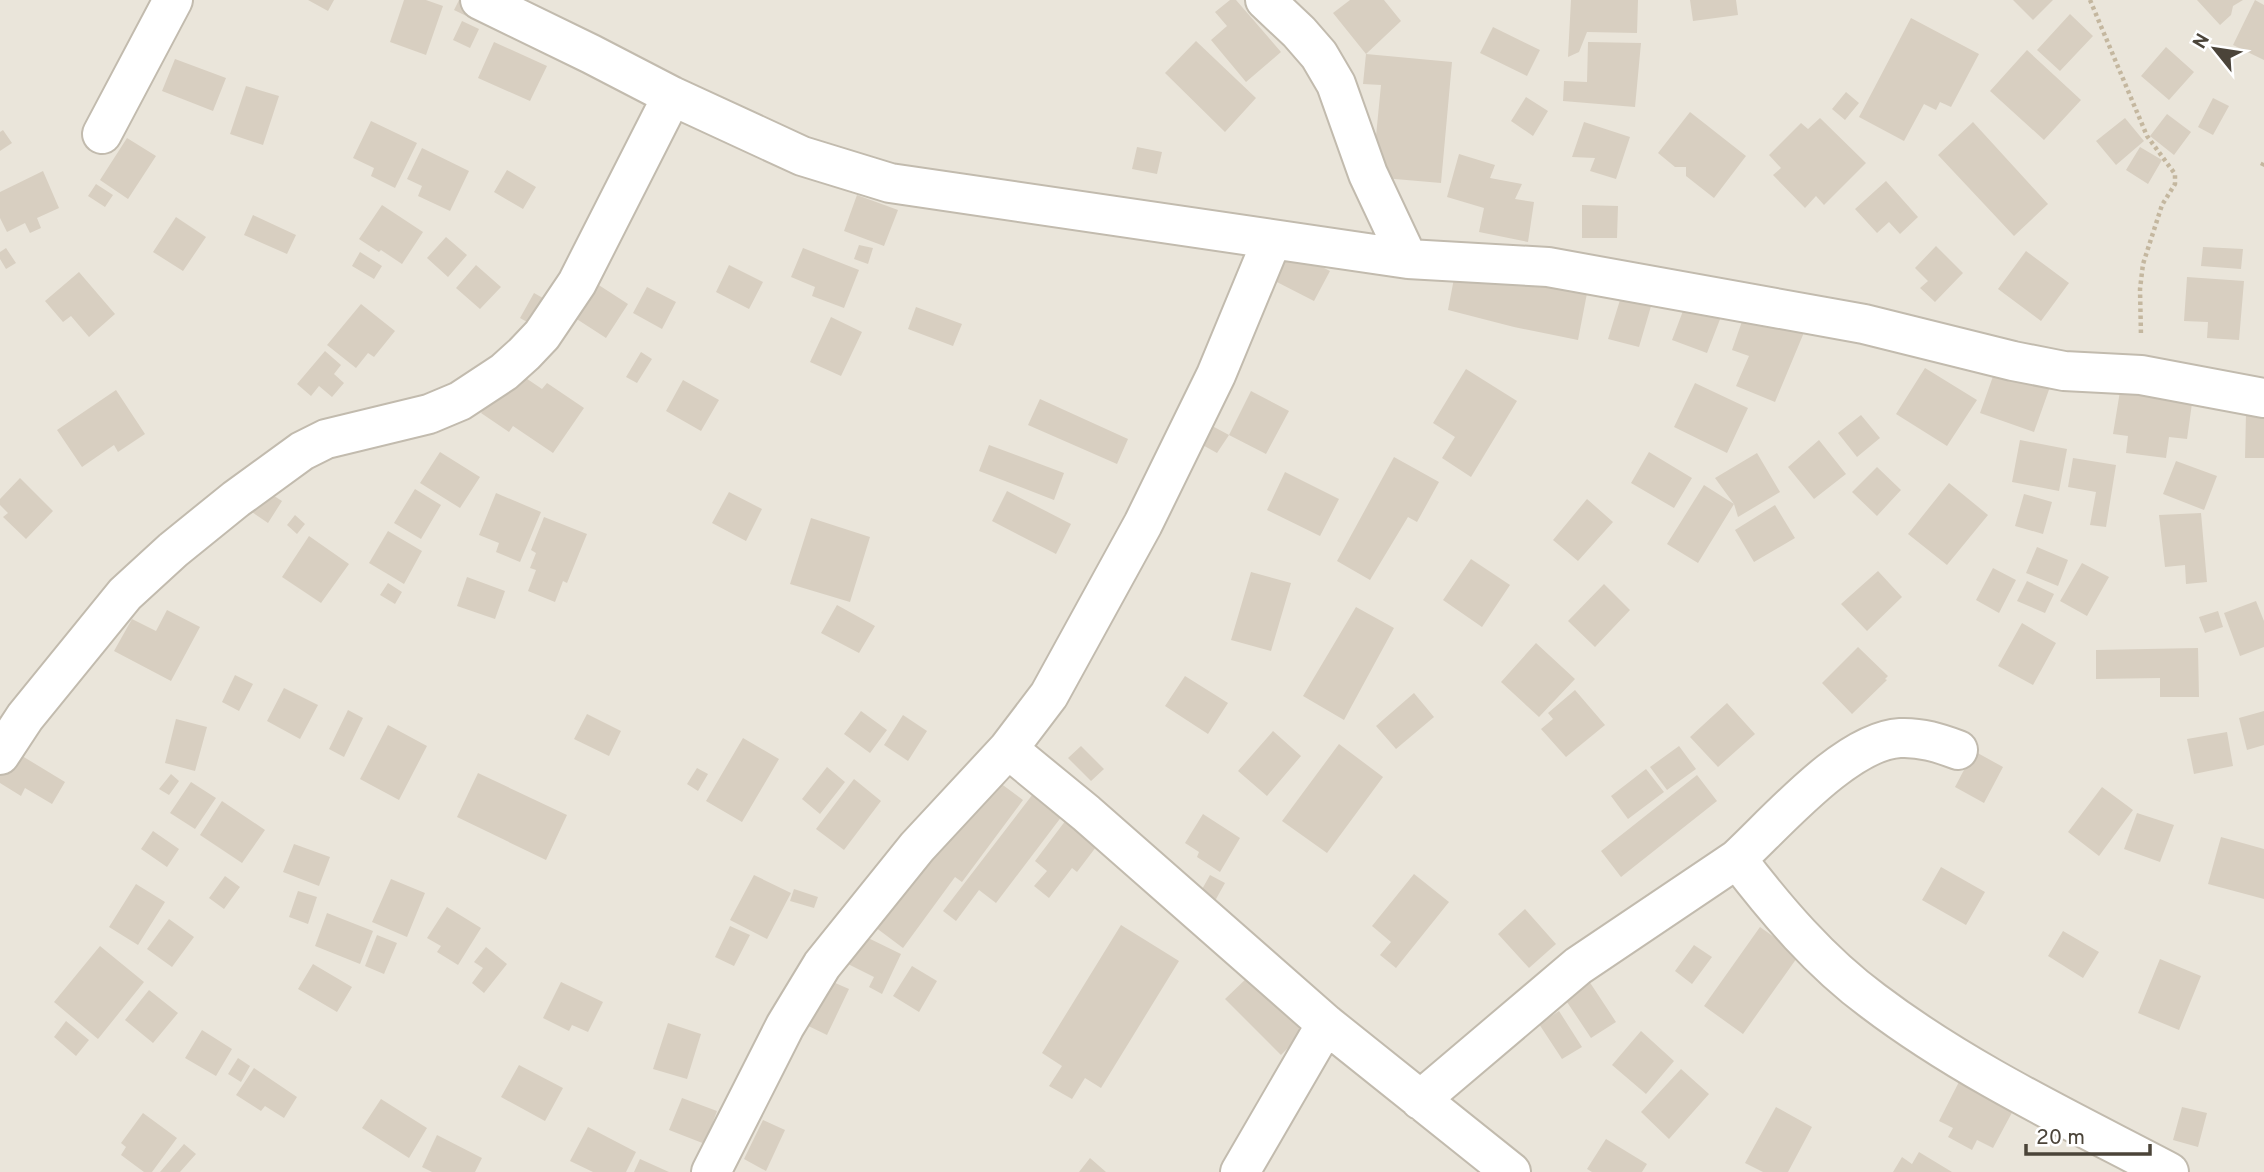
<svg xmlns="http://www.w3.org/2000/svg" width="2264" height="1172" viewBox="0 0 2264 1172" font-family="Overpass,sans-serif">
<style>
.residential{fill:#eae5da}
.building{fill:#d8cfc1}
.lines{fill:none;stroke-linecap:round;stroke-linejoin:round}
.minor-casing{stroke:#c2bbae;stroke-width:42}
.path{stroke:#c4b79f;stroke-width:4.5;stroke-dasharray:3.5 3.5;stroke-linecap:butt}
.minor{stroke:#fff;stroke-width:38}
</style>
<rect width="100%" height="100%" fill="#f6f3ec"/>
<path class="residential" d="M0 0H2264V1172H0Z"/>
<path class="building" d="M308 0H334L328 11Z
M404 0H426L443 6 426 55 390 42Z
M459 0H475L493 9 485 25 454 10Z
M1230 0H1236L1281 52 1246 82 1211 40 1227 26 1215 12Z
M1350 0H1384L1401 21 1366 54 1452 62 1441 183 1372 177 1381 85 1363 84 1366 54 1333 13Z
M1571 0H1638L1637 33 1587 32 1579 52 1568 57Z
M1690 0H1736L1738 15 1693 21Z
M2013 0H2053L2033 20Z
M2197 0H2243L2233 6 2231 15 2220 25Z
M2255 0 2264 5V60L2233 45Z
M2070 14 2093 36 2060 71 2037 50Z
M1911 18 1979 54 1951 107 1940 102 1936 110 1924 104 1904 141 1859 117Z
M462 21 479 29 470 48 453 40Z
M1493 27 1540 50 1527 76 1480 53Z
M1196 41 1256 98 1225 132 1165 73Z
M494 42 547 66 530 101 478 78Z
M1588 42 1641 43 1635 107 1563 101 1564 81 1587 82Z
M2166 47 2194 72 2169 100 2141 76Z
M2027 50 2081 100 2044 140 1990 91Z
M175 59 226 78 213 111 162 91Z
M246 86 279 96 263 145 230 134Z
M1846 92 1859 103 1845 120 1832 109Z
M1526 97 1548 111 1533 136 1511 121Z
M2213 98 2229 106 2213 135 2198 127Z
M1690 112 1746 156 1714 198 1686 176V167H1675L1658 153Z
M2167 114 2191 132 2174 155 2150 136Z
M1820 118 1866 163 1824 205 1816 196 1805 208 1773 175 1781 168 1769 155 1801 123 1808 129Z
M2125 118 2144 141 2116 165 2096 141Z
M371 121 417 143 395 188 371 176 374 168 353 158Z
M1584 122 1630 137 1616 179 1590 171 1595 158 1572 157Z
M1973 122 2048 204 2014 236 1938 155Z
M3 130 12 143 0 151V132Z
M127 138 156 156 128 199 100 180Z
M1137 147 1162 152 1157 174 1132 169Z
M2140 147 2162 160 2148 184 2126 170Z
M422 148 469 171 450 211 418 196 422 186 407 179Z
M1459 154 1495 165 1490 178 1522 184 1515 199 1534 202 1528 242 1479 232 1484 208 1447 197Z
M507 170 536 187 523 209 494 192Z
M43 171 59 208 37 218 41 228 30 233 25 223 7 232 0 218V192Z
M1886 181 1918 217 1900 234 1889 222 1877 233 1855 209Z
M96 184 113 195 105 207 88 196Z
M857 195 898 210 884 246 844 231Z
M382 205 423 232 402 264 381 250 379 252 359 239Z
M1582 205 1618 206 1617 238H1582Z
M253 215 296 235 287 254 244 235Z
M176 217 206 237 183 271 153 252Z
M446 237 467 255 448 277 427 258Z
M859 245 873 248 868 264 854 259Z
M1936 246 1963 273 1935 302 1920 288 1928 281 1915 268Z
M2203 247 2243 249 2241 269 2201 266Z
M6 248 16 263 6 269 0 259V252Z
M803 248 859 270 844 308 812 296 815 287 791 277Z
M1287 249 1330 271 1314 301 1271 279Z
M2026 251 2069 283 2041 321 1998 289Z
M360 252 382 266 374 279 352 266Z
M476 265 501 287 480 309 456 288Z
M729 265 763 282 749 309 716 292Z
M1456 268 1588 288 1578 340 1514 327 1448 310Z
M79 272 115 314 89 337 71 316 63 322 45 301Z
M2187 277 2244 281 2239 340 2207 338 2208 322 2184 321Z
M591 280 628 304 606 338 569 314Z
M647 287 676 302 662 329 633 313Z
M1624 287 1654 296 1639 347 1608 339Z
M534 293 550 302 536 327 520 318Z
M1689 295 1724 309 1707 353 1672 340Z
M361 304 395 331 374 357 368 353 356 368 327 345Z
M916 307 962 324 953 346 908 329Z
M1746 310 1805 330 1775 402 1736 386 1749 356 1732 350Z
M831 317 862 332 841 376 810 362Z
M325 351 341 365 334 374 344 383 332 397 319 386 311 396 297 384Z
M641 352 652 359 637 383 626 377Z
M1997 365 2051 384 2034 432 1980 413Z
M511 368 542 389 547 383 584 408 553 453 513 426 509 432 481 413Z
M1925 368 1977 400 1947 446 1896 414Z
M1466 369 1517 401 1471 477 1442 458 1455 437 1433 423Z
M2122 379 2194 389 2187 439 2169 437 2166 458 2126 453 2128 436 2113 434Z
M683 380 719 400 701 431 666 411Z
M1695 383 1748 408 1727 453 1674 427Z
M116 390 145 434 118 452 114 445 82 467 57 430Z
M1251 391 1289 411 1266 454 1229 435Z
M1040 399 1128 439 1117 464 1028 425Z
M2246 413 2264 414V458H2245Z
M1861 415 1880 438 1857 457 1838 433Z
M1201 420 1229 435 1217 453 1190 438Z
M1819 440 1846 474 1814 499 1788 467Z
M2020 440 2067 449 2059 491 2012 482Z
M989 445 1064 473 1054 500 979 471Z
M440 452 480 477 460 508 420 483Z
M1649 452 1692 478 1674 508 1631 483Z
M1757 453 1780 492 1738 517 1734 504 1715 478Z
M1394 457 1439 482 1417 522 1408 517 1370 580 1337 561Z
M2073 458 2116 465 2106 527 2090 525 2096 492 2068 487Z
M2176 461 2217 476 2204 510 2163 494Z
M1877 467 1901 490 1877 516 1852 492Z
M1285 472 1339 499 1320 536 1267 510Z
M20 478 53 511 26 539 3 517 8 513 0 505V499Z
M1949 483 1988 515 1947 565 1908 534Z
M257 485 282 501 268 523 243 506Z
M1704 485 1734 504 1698 563 1667 544Z
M415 489 441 505 421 539 394 523Z
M1007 491 1071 524 1056 554 992 521Z
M729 492 762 509 746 541 712 523Z
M496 493 541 512 520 562 496 552 499 543 479 535Z
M2024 494 2052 502 2043 534 2015 526Z
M1587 499 1613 522 1578 561 1553 540Z
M1775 505 1795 538 1754 562 1735 530Z
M2201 513 2207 582 2186 584 2185 565 2165 567 2159 515Z
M295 515 305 524 297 534 287 525Z
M544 517 587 534 567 583 563 581 555 602 528 591 536 570 530 568 536 553 531 550Z
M811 518 870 537 850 602 790 584Z
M388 531 422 551 404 584 369 563Z
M309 536 349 564 321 603 282 577Z
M2037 547 2068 560 2058 586 2026 573Z
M1471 559 1510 585 1482 627 1443 600Z
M2082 563 2109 577 2087 616 2060 601Z
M1993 568 2016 580 1999 613 1976 600Z
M1878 571 1902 597 1867 631 1841 604Z
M1251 572 1291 583 1271 651 1231 640Z
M467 577 505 591 495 619 457 606Z
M2027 581 2054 594 2045 613 2017 601Z
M388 583 402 592 395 604 380 595Z
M1604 584 1630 610 1595 647 1568 621Z
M2256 601 2264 621V647L2240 656 2224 613Z
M837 605 875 626 859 653 821 633Z
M1356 607 1394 628 1344 720 1303 696Z
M167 610 200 627 171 681 114 651 132 619 156 631Z
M2218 611 2223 627 2205 633 2199 617Z
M2022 623 2056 643 2033 685 1998 666Z
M1536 643 1575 679 1539 717 1501 682Z
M1858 647 1888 676 1885 679 1887 680 1852 714 1822 683Z
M2198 648 2199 697H2160V678L2096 679V650Z
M235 675 253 684 239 711 222 702Z
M1185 676 1228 703 1208 734 1165 706Z
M284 688 318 705 300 739 267 721Z
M1575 690 1605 725 1566 757 1541 729 1553 719 1548 713Z
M1414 693 1434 717 1396 749 1376 726Z
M1727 703 1755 734 1718 767 1690 737Z
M348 710 363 718 344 757 329 749Z
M861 711 887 730 870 753 844 734Z
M2264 711V745L2247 750 2239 718Z
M587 714 621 731 609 756 574 739Z
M903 715 927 731 908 761 884 745Z
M176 719 207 727 195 771 165 763Z
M388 725 427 746 399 800 360 779Z
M1273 731 1301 756 1267 796 1238 771Z
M2227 732 2233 766 2194 774 2187 739Z
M743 738 779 759 742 822 706 801Z
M1339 744 1383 777 1327 853 1282 821Z
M1081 746 1104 769 1091 781 1068 758Z
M1679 746 1696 769 1667 790 1650 767Z
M9 748 65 782 52 804 25 788 21 796 0 783V764Z
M1974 751 2003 767 1984 803 1955 787Z
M827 767 845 782 820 814 802 799Z
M697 768 708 774 698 791 687 784Z
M1646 769 1664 792 1628 819 1611 796Z
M478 773 567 815 546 860 457 817Z
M171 774 179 781 169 795 159 789Z
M988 774 1023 800 962 882 955 877 903 948 875 927Z
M1697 775 1717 801 1621 877 1601 851Z
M854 779 881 801 844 850 816 829Z
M191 782 216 798 195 829 170 813Z
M2102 787 2133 810 2099 856 2068 832Z
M1033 794 1062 816 996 903 979 890 956 921 943 911Z
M222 801 265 830 242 863 200 835Z
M1072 812 1098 832 1089 842 1096 847 1077 872 1072 868 1049 898 1034 886 1047 871 1035 861Z
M2137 813 2174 825 2160 862 2124 849Z
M1203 814 1240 838 1220 872 1197 857 1199 852 1185 843Z
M153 831 179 849 167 867 141 849Z
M2221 837 2264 849V899L2208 884Z
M294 844 330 857 319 886 283 872Z
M1941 867 1985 892 1966 925 1922 900Z
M1414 874 1449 902 1396 968 1380 955 1391 942 1372 926Z
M754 875 791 893 767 939 730 920Z
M1210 875 1225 883 1211 908 1196 900Z
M225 876 240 887 224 909 209 898Z
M391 879 425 893 407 937 372 922Z
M136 884 165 902 138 945 109 927Z
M794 889 818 897 814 908 790 901Z
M298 891 317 897 308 924 289 917Z
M447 907 481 928 458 965 437 952 441 946 427 938Z
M1525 909 1556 944 1529 968 1498 934Z
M327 913 373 931 360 964 315 946Z
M169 919 194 937 172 967 147 949Z
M1121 925 1179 961 1101 1088 1085 1078 1072 1099 1049 1086 1062 1066 1042 1053Z
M730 926 750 935 734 966 715 957Z
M1760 927 1799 955 1743 1034 1704 1006Z
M2063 931 2099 952 2083 978 2048 956Z
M860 934 901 954 882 994 869 987 874 977 846 963Z
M377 935 397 943 384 974 365 966Z
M1694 945 1712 957 1692 984 1675 971Z
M100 946 144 982 98 1039 54 1002Z
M486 947 507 964 484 993 472 983 483 968 474 962Z
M2160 959 2201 976 2179 1030 2138 1013Z
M313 964 352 987 337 1012 298 989Z
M912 966 937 981 919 1012 893 996Z
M1583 972 1616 1022 1591 1038 1565 999Z
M817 975 849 989 827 1035 796 1020Z
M1250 975 1305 1031 1281 1055 1225 999Z
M561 982 603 1002 588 1032 572 1025 569 1031 543 1018Z
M149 990 178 1013 153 1043 125 1020Z
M1559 1011 1582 1047 1562 1059 1539 1024Z
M66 1021 89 1040 76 1056 54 1037Z
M668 1023 701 1034 687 1079 653 1069Z
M202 1030 232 1049 216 1076 185 1058Z
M1641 1031 1674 1061 1646 1094 1612 1065Z
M238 1058 250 1066 241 1082 228 1074Z
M519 1065 563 1088 545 1121 501 1097Z
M254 1068 297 1097 284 1118 265 1106 261 1111 236 1095Z
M1681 1069 1709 1094 1669 1139 1641 1112Z
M1961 1078 2015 1107 1993 1148 1977 1140 1972 1150 1948 1137 1953 1128 1939 1121Z
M682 1098 717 1111 705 1144 669 1130Z
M381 1099 427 1128 409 1158 362 1128Z
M1776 1107 1812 1127 1788 1172H1763L1745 1163Z
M2182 1107 2207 1113 2198 1147 2173 1140Z
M143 1113 177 1138 152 1172H144L121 1155 126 1147 121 1143Z
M763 1120 785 1130 766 1171 744 1159Z
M588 1127 636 1152 626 1172H593L570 1161Z
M437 1135 482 1158 475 1172H432L422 1167Z
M1606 1139 1647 1164 1642 1172H1592L1587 1169Z
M184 1144 196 1154 180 1172H160Z
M1919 1152 1952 1172H1893L1902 1157 1912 1164Z
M1090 1158 1106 1172H1079Z
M640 1159 669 1172H634Z"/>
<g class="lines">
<defs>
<path id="minor" d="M480 0 591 54 672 96 802 156 890 183 1408 259 1548 267 1864 324 2013 361 2064 371 2141 375 2264 398
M1265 0 1299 32 1319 55 1336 84 1368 174 1408 259
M102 134 173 0
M1272 240 1216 375 1143 524 1049 695 1008 749 1086 813 1326 1024 1511 1172
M1958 750C1939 743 1921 737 1900 738 1846 741 1776 823 1737 859 1776 910 1820 962 1873 1001 1964 1070 2068 1119 2169 1172
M0 755 25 717 125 594 173 550 236 499 302 451 326 439 429 414 460 401 504 372 524 354 542 335 577 283 672 96
M1420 1100 1578 966 1737 859
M711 1172 785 1026 822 965 917 847 1008 749
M1240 1172 1326 1024"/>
</defs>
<use href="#minor" class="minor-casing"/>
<path class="path" d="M2090 0 2147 136 2175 174V184L2162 205 2143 264 2140 289 2141 336
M2262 166 2264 162"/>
<use href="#minor" class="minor"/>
</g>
<g transform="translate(2215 49) rotate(300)" stroke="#ffffff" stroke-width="5" paint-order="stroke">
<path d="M0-5L12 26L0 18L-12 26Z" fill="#4b4439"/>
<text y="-10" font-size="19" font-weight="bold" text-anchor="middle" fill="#4b4439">N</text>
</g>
<path d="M2026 1144v10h124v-10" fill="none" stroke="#4b4439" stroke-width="3.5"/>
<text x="2036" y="1144" font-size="21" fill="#4b4439" stroke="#ffffff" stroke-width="5" paint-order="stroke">20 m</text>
</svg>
